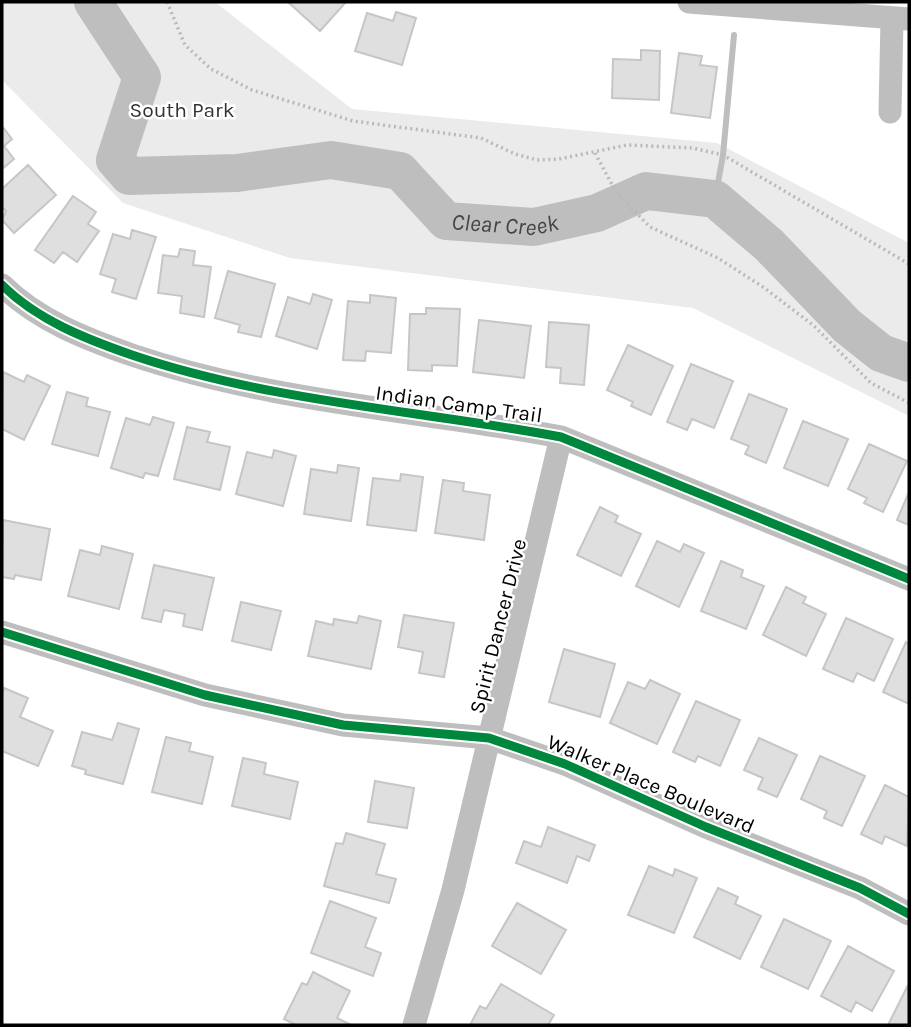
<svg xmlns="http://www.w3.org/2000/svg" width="911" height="1027" viewBox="0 0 911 1027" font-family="Karla,sans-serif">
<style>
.green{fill:#ebebeb}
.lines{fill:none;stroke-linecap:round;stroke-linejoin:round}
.stream{stroke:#bebebe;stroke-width:6}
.river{stroke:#bebebe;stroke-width:38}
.building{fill:#dfdfdf;stroke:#c6c6c6;stroke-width:2}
.path{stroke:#b9b9b9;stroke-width:3.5;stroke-dasharray:2 3.5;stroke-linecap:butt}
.street{stroke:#bebebe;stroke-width:23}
.cycleway-casing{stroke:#fff;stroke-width:13}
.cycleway{stroke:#00873e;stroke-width:9}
.labels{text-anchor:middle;stroke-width:5;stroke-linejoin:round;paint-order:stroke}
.park-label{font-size:21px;fill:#323232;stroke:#fff}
.street-label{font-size:21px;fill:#000;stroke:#fff}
.water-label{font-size:23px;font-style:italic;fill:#434343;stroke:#fff}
</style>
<rect width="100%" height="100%" fill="#fff"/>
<path class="green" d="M2 2H215L352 109 717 143 909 243V416L693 308 290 258 123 203 2 80Z"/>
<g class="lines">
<path class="stream" d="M715 199 723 155 734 35"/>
<path class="river" id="s1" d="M93 2 142 77 115 160 129 176 237 173 331 160 400 171 446 221 534 227 597 213 646 191 715 199 769 245 847 326 881 353 909 363"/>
</g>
<path class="building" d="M288 2H346L320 31Z
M396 12 416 18 402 65 355 51 367 13 393 21Z
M641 50 660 51 659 100 612 98 613 59 641 60Z
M679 53 702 56 700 65 717 67 710 118 671 113Z
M2 126 12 139 4 146 14 159 2 169Z
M28 165 56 195 14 233 2 220 6 211 2 207V189Z
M73 196 96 212 88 224 99 231 77 262 63 252 54 263 35 250Z
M132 230 156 237 136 299 112 292 116 279 100 274 113 234 130 239Z
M180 249 195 251 193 265 211 267 204 317 180 313 182 296 158 293 163 255 178 257Z
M228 271 275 284 261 337 238 332 240 325 215 318Z
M313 294 332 300 317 349 276 336 288 297 310 304Z
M370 295 396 298 391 353 366 351 365 361 343 360 348 301 370 303Z
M426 308 460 309 457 366 432 365V371L408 370 410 314H426Z
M479 320 531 326 524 378 473 372Z
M549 322 589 325 584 385 560 383 561 368 546 367Z
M628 345 673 366 651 415 631 406 633 402 607 390Z
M691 364 733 381 714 428 692 419 687 430 667 422Z
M3 372 24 382 27 375 50 386 24 440 2 429Z
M67 392 88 398 86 406 110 412 98 456 52 444Z
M749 394 787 409 766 463 745 454 749 446 731 439Z
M153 417 174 423 158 476 145 473 143 478 111 468 126 418 150 425Z
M803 421 848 439 828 486 784 468Z
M187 427 210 432 207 442 230 447 220 490 174 479Z
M869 444 907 461 883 512 864 503 867 498 848 489Z
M274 450 296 456 283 506 236 494 247 452 272 458Z
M338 465 359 468 351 521 304 514 311 469 337 473Z
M401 474 423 477 416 531 367 525 373 478 400 481Z
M443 480 464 483 463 491 490 495 484 540 435 533Z
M909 492V525L897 520Z
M600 507 618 516 615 522 641 534 621 576 577 555Z
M3 520 50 529 41 580 15 575 14 579 2 577Z
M657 541 680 552 684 544 704 553 679 607 636 586Z
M102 546 133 554 119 609 68 596 80 550 100 555Z
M721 561 743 570 741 577 764 586 746 629 701 611Z
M154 565 214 578 202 630 183 626 185 614 164 610 161 622 142 618Z
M786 587 806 597 803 603 826 614 806 656 763 635Z
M241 602 281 611 271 650 232 641Z
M404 615 454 623 444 677 419 673 423 652 398 647Z
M359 616 381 621 371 669 308 656 316 621 333 625 334 619 357 623Z
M846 618 893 639 874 681 857 673 853 682 823 669Z
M906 642 909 644V704L883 692Z
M564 649 615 664 600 717 549 702Z
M650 680 680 694 657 744 610 723 628 682 645 689Z
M4 688 28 698 20 717 53 731 38 766 2 751V695Z
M696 701 740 720 720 766 698 756 695 762 673 752Z
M118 723 139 729 123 784 85 774 86 770 72 766 82 732 112 740Z
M166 737 191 743 189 751 213 757 202 804 152 792Z
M759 738 797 755 777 797 758 789 763 778 744 770Z
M820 756 865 776 842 826 824 818 827 811 801 799Z
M243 758 266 763 264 774 298 782 290 819 232 806Z
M375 781 414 788 407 828 368 822Z
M885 785 909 797 907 846 885 836 882 844 861 834Z
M548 827 595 845 589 861 577 856 567 883 516 863 524 841 541 847Z
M346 833 385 844 376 874 396 879 389 903 324 886 336 843 343 844Z
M649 866 673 876 675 869 697 878 674 933 628 915Z
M718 888 738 897 735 904 761 916 740 959 694 937Z
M330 901 376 918 365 947 381 953 373 976 311 953Z
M517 903 566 930 541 974 492 946Z
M784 919 831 941 808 989 761 967Z
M848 946 894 971 872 1011 856 1002 851 1012 821 996Z
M313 972 350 991 337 1018 351 1025H296L284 1019 302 983 307 985Z
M501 984 554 1015 548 1025H470L480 1006 486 1009Z
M908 985 909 1025H888Z"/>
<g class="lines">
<path class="path" d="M167 2 185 45 211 69 252 90 353 121 481 138 515 154 537 160 559 159 627 145 693 148 723 155 909 264
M595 153 616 192 650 227 718 258 763 287 813 325 871 383 909 403"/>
<path class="street" d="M689 2 909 19
M890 112 892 19
M2 285C37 320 86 339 132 355 271 402 418 410 561 437L909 579
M2 632 205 695 343 725 489 738 565 764 706 827 860 888 909 914
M414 1025 453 890 561 437"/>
<defs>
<path id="cycleway" d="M2 285C37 320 86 339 132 355 271 402 418 410 561 437L909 579
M2 632 205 695 343 725 489 738 565 764 706 827 860 888 909 914"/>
</defs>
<use href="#cycleway" class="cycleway-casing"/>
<use href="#cycleway" class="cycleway"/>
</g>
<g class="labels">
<g class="park-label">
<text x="182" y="117">South Park</text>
</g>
<g class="street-label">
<text transform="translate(459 404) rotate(8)" y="7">Indian Camp Trail</text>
<text transform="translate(498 626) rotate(-76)" y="7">Spirit Dancer Drive</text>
<text transform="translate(651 784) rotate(23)" y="7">Walker Place Boulevard</text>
</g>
<g class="water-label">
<text dy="8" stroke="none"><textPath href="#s1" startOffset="598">Clear Creek</textPath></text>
</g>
</g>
<rect width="911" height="1027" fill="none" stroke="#000000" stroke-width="7"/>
</svg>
